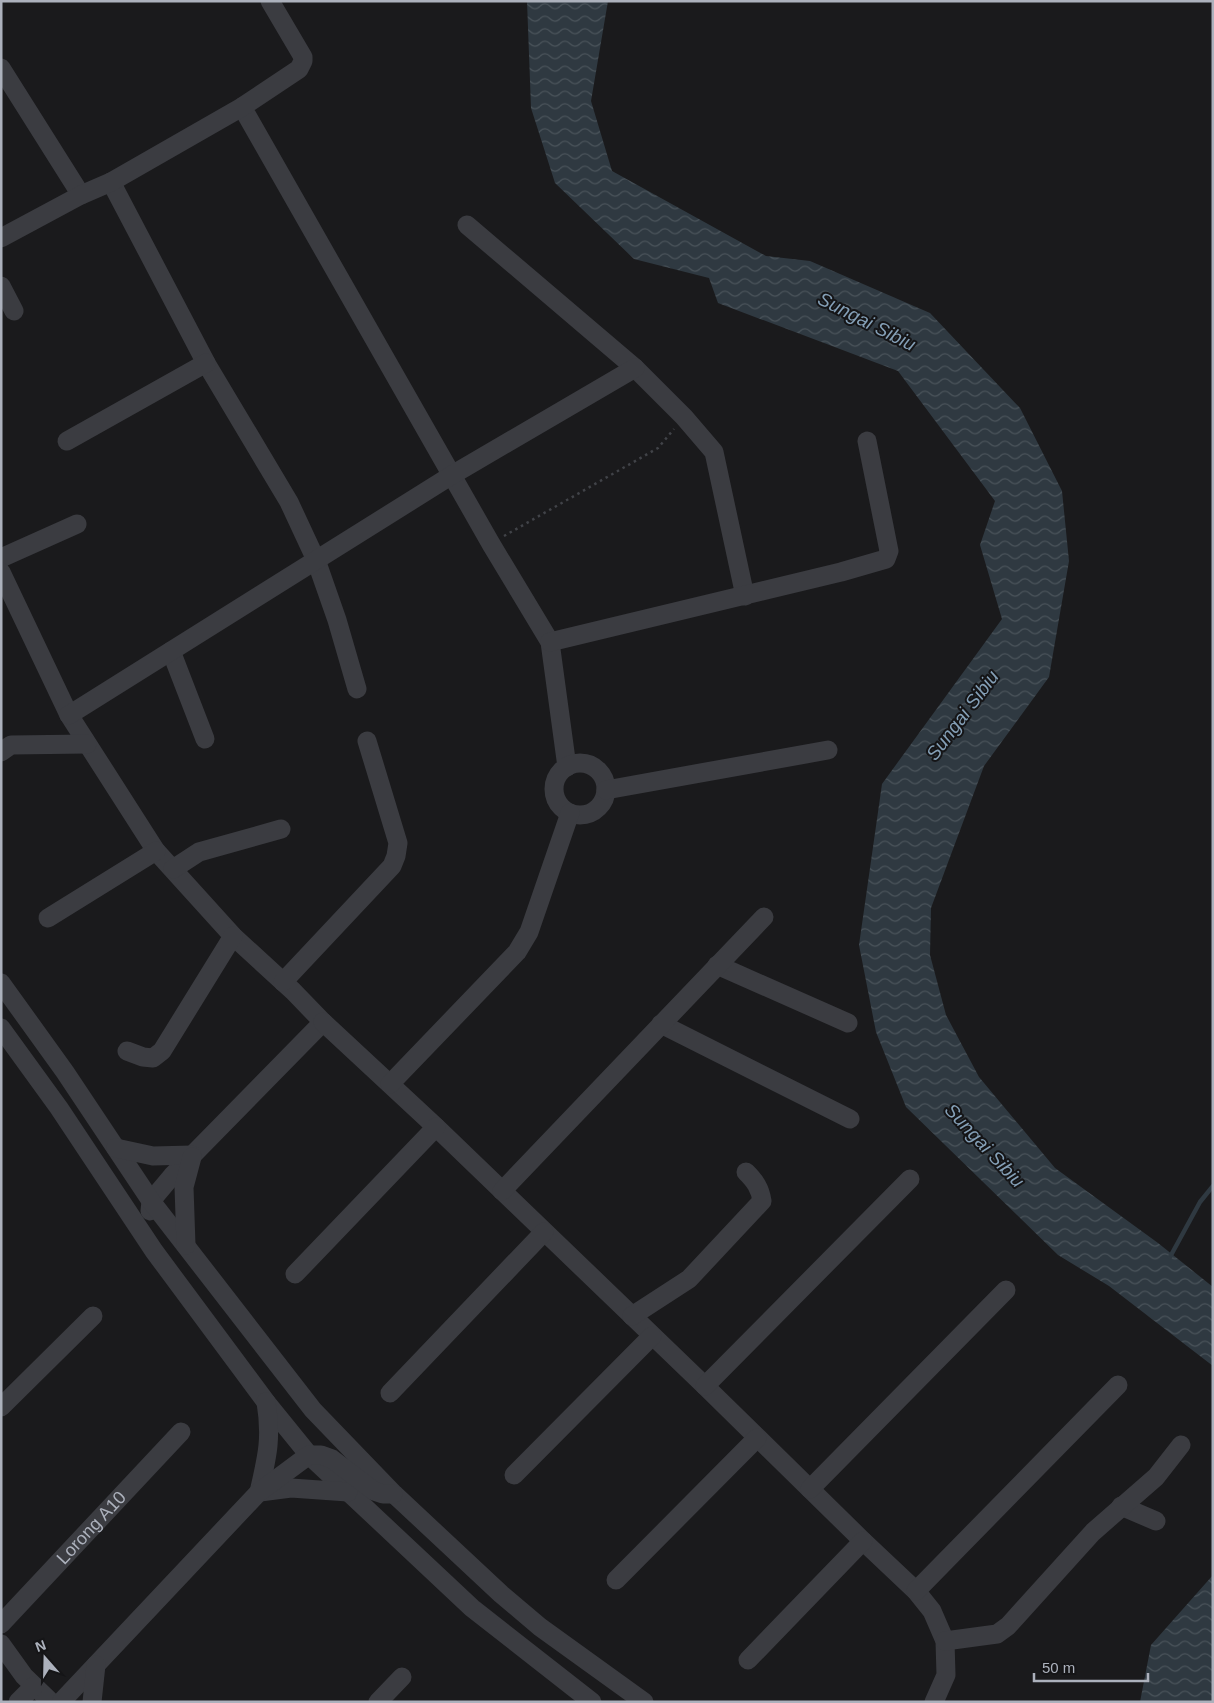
<svg xmlns="http://www.w3.org/2000/svg" width="1214" height="1703" viewBox="0 0 1214 1703" font-family="Helvetica,sans-serif">
<style>
.water{fill:url(#water-waves)}
.lines{fill:none;stroke-linecap:round;stroke-linejoin:round}
.stream{stroke:#2f3941;stroke-width:4.5}
.path{stroke:#414348;stroke-width:2.5;stroke-dasharray:2.5 4;stroke-linecap:butt}
.minor{stroke:#3b3c41;stroke-width:19}
.labels{text-anchor:middle;stroke-width:4;stroke-linejoin:round;paint-order:stroke}
.street-label{font-size:18px;fill:#acb1bc;stroke:#151517}
.water-label{font-size:19px;font-style:italic;fill:#849fb6;stroke:#151517}
</style>
<defs>
<pattern id="water-waves" width="16" height="10" patternUnits="userSpaceOnUse" patternTransform="scale(1.25)"><rect width="16" height="10" fill="#2f3941"/><path d="M0 5q4-4 8 0t8 0" fill="none" stroke="#4a535a"/></pattern>
</defs>
<rect width="100%" height="100%" fill="#1a1a1c"/>
<path class="water" d="M527 1H608L591 101 612 171 766 256 810 261 930 313 1020 408 1062 491 1069 561 1049 677 984 766 931 908 930 955 946 1015 979 1077 1055 1168 1158 1243 1213 1287V1366L1109 1286 1058 1255 906 1107 876 1032 859 945 882 784 1002 619 980 545 995 501 898 371 718 303 709 278 634 259 555 183 531 108Z
M1213 1575V1702H1140L1151 1645Z"/>
<g class="lines">
<path class="stream" d="M1170 1257 1200 1202 1213 1186"/>
<path class="path" d="M504 536 658 448 674 429"/>
<g class="minor">
<path d="M1 68 81 195"/>
<path d="M242 107 491 544 550 642 567 767"/>
<path d="M111 182 206 363 289 502 316 560 337 620 357 689"/>
<path d="M467 225 635 368 684 417 714 452 745 596"/>
<path d="M1 238 81 195 111 182 242 107 299 69 303 61V57L270 1"/>
<path d="M1 286 14 311"/>
<path d="M67 441 206 363"/>
<path d="M1 558 77 524"/>
<path d="M1 572 69 715 156 851 233 936 293 991 323 1022 172 1176 151 1201 150 1211"/>
<path d="M550 642 841 572 886 559 889 551 867 441"/>
<path d="M171 651 205 739"/>
<path d="M69 715 452 475 635 368"/>
<path d="M1 752 11 745 87 744"/>
<circle cx="580" cy="789" r="26"/>
<path d="M606 790 828 750"/>
<path d="M173 869 199 852 281 829"/>
<path d="M48 918 156 851"/>
<path d="M717 965 848 1023"/>
<path d="M283 982 392 866 396 856 398 843 367 741"/>
<path d="M1 983 65 1072 151 1201 313 1410 394 1494 501 1594 540 1627 644 1702"/>
<path d="M323 1022 436 1127 705 1386 863 1541 916 1591 932 1611 945 1641 946 1675 934 1702"/>
<path d="M661 1024 850 1119"/>
<path d="M1 1028 59 1108 154 1251 266 1402 309 1455 472 1608 592 1702"/>
<path d="M127 1051 143 1057 153 1058 162 1051 233 936"/>
<path d="M390 1084 517 952 529 932 570 813"/>
<path d="M116 1148 153 1156 192 1155"/>
<path d="M502 1191 764 917"/>
<path d="M186 1245 184 1187 192 1157"/>
<path d="M295 1274 436 1127"/>
<path d="M632 1316 689 1279 762 1201C760 1188 755 1181 746 1172"/>
<path d="M705 1386 910 1179"/>
<path d="M390 1393 544 1232"/>
<path d="M1 1407 93 1316"/>
<path d="M514 1475 652 1336"/>
<path d="M810 1489 1006 1290"/>
<path d="M259 1492C267 1457 272 1439 266 1402"/>
<path d="M260 1492 291 1488 348 1492"/>
<path d="M1121 1506 1156 1521"/>
<path d="M616 1580 757 1438"/>
<path d="M916 1591 1118 1385"/>
<path id="s1" d="M1 1624 181 1432"/>
<path d="M945 1641 997 1634 1008 1626 1093 1532 1156 1477 1181 1445"/>
<path d="M1 1644 24 1676 51 1702"/>
<path d="M748 1660 863 1541"/>
<path d="M18 1702 34 1686"/>
<path d="M61 1702 259 1492 309 1455H321L332 1459 374 1491 383 1494H393"/>
<path d="M92 1702 96 1665"/>
<path d="M378 1702 402 1677"/>
</g>
</g>
<g class="labels">
<g class="street-label">
<text dy="6" stroke="none"><textPath href="#s1" startOffset="132">Lorong A10</textPath></text>
</g>
<g class="water-label">
<text transform="translate(867 321) rotate(27)" y="7">Sungai Sibiu</text>
<text transform="translate(962 715) rotate(-53)" y="7">Sungai Sibiu</text>
<text transform="translate(985 1145) rotate(47)" y="7">Sungai Sibiu</text>
</g>
</g>
<rect width="1214" height="1703" fill="none" stroke="#acb1bc" stroke-width="5"/>
<g transform="translate(45 1658) rotate(340)" stroke="#151517" stroke-width="4" paint-order="stroke">
<path d="M0-4L9 19L0 12L-9 19Z" fill="#acb1bc"/>
<text y="-8" font-size="14" font-weight="bold" text-anchor="middle" fill="#acb1bc">N</text>
</g>
<path d="M1034 1673v8h114v-8" fill="none" stroke="#acb1bc" stroke-width="2.5"/>
<text x="1042" y="1673" font-size="15" fill="#acb1bc" stroke="#151517" stroke-width="4" paint-order="stroke">50 m</text>
</svg>
